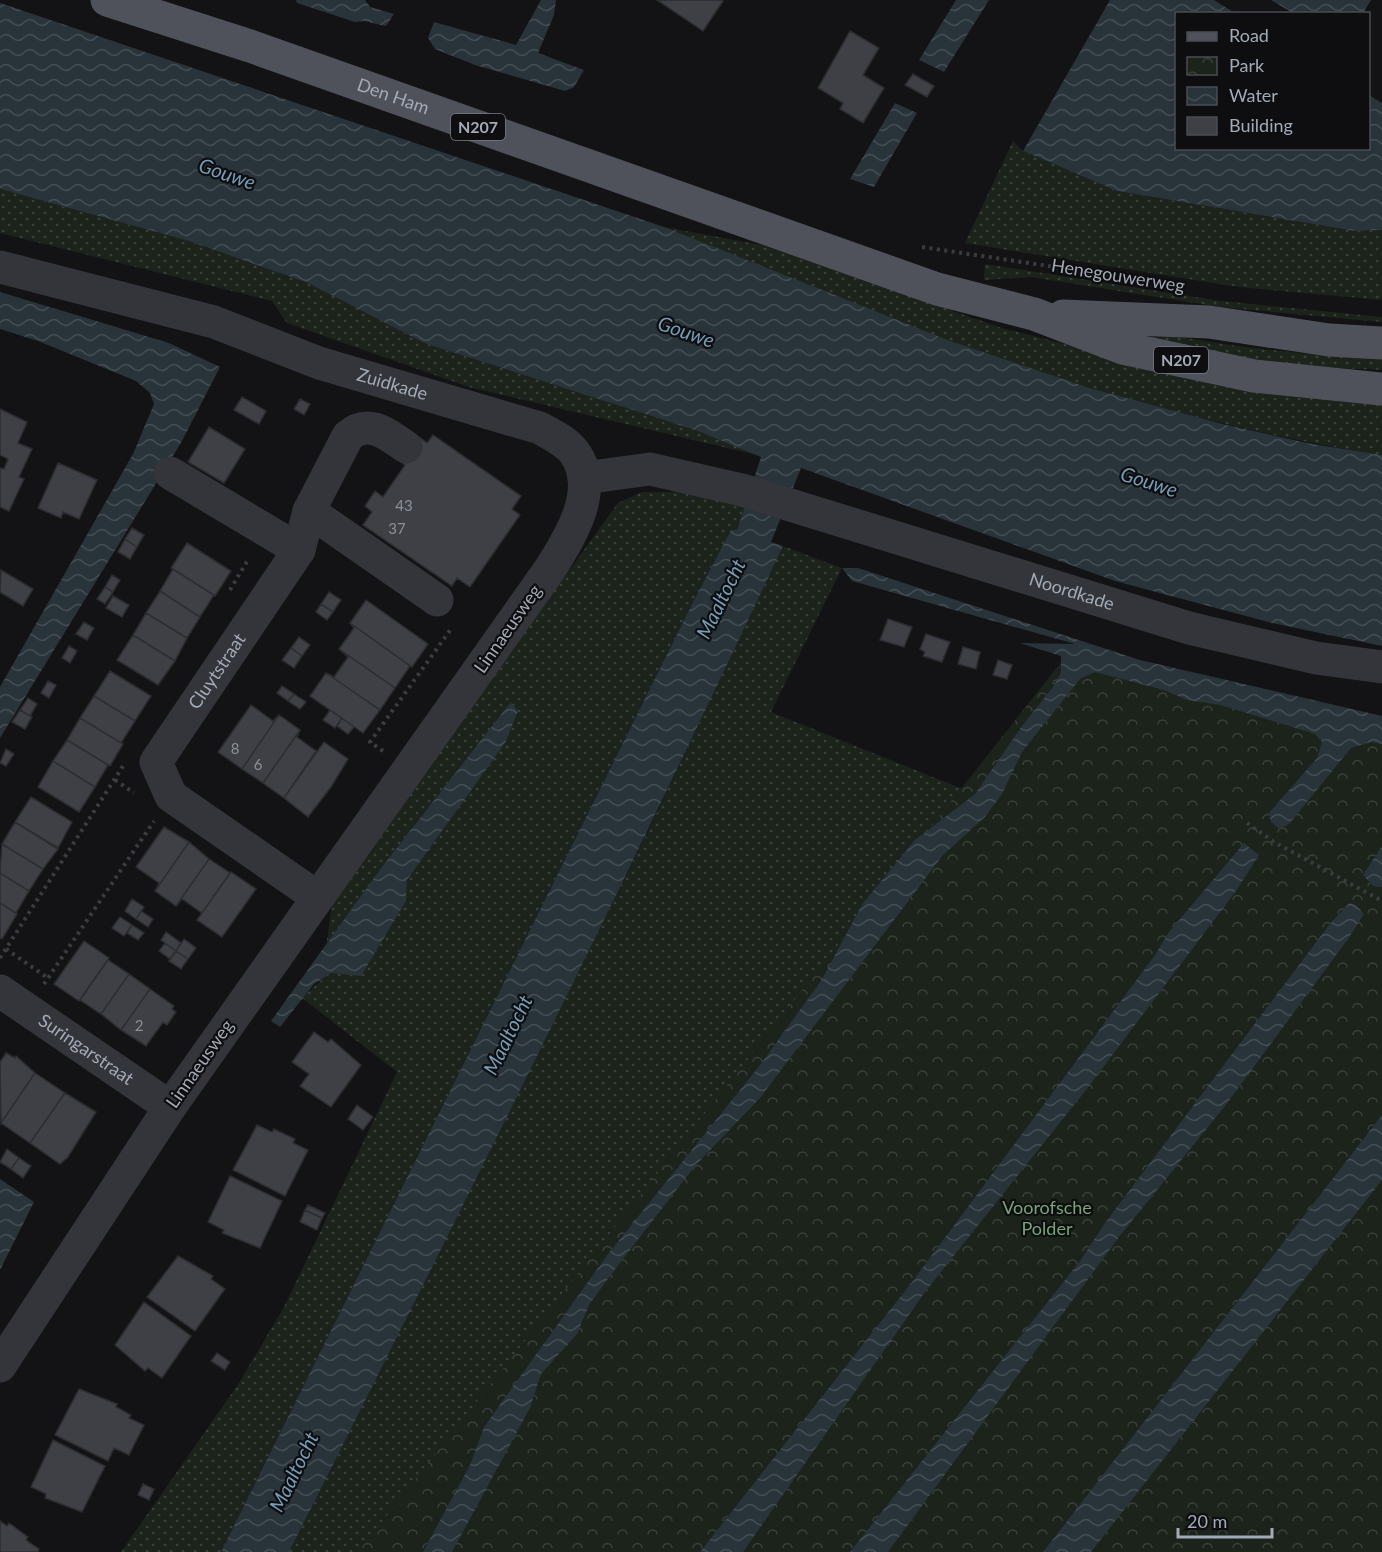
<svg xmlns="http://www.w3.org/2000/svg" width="1382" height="1552" viewBox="0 0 1382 1552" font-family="Lato,sans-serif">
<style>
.grass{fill:url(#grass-dots)}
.park{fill:url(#park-crowns)}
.water{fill:url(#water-waves)}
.building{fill:#3f4045;stroke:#2d2d31;stroke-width:1.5}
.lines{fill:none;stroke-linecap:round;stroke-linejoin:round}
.path{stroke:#393c41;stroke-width:4;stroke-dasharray:3 4.5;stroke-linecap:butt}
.minor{stroke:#34353a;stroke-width:33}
.major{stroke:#4f525a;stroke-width:33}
.labels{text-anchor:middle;stroke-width:4.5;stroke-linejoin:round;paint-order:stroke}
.number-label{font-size:15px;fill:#8a909a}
.shield{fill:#0e0e10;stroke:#767b85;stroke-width:1.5}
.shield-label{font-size:16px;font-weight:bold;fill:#a3aab7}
.street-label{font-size:18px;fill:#a3aab7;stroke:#0e0e10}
.park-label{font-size:18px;fill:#78a478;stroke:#0e0e10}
.water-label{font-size:20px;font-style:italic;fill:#769cb6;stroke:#0e0e10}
</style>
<defs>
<pattern id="grass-dots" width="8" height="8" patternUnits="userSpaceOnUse" patternTransform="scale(1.5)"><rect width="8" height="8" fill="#1b231b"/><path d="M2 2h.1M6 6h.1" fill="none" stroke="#39403a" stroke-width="1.8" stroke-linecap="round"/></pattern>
<pattern id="park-crowns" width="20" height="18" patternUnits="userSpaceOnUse" patternTransform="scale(1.5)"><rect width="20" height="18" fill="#1b231b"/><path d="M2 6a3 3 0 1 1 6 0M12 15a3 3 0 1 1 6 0" fill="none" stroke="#39403a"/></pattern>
<pattern id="water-waves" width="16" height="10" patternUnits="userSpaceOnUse" patternTransform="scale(1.5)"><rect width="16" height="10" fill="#28333a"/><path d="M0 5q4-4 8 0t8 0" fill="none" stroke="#444e54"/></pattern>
</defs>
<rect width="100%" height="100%" fill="#131315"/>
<path class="grass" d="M1013 141 1023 151 1117 191 1355 231 1382 230V300L1238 287 965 243Z
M0 189 189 241 308 283 424 343 695 430 761 456 469 387 287 323 272 301 0 233Z
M664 227 762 245 1002 328 1147 365 1382 405V455C1235 432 1092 392 951 342 854 307 759 265 664 227Z
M985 264 1221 301 1382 317V322L1220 307 1031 277 984 280Z
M1089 322C1186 339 1283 355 1382 359V370L1244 364Z
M642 492H690L745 505 737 531 731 530 693 602 221 1552H121L237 1386 284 1307 397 1072 302 998 406 901 407 880 505 742 511 703 381 868 326 947 333 897 618 503Z
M783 546 842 568 771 712 975 794 821 981 423 1552H289L650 827Z"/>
<path class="park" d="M1077 642 1078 645 1382 729V1552H358Z"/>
<path class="water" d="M296 0H365L370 7 394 14 386 26 364 21 355 22 297 3Z
M541 0H556L554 15 538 53 584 70 574 87 565 91 475 65 435 49 428 38 434 22 516 45Z
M956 0H989L944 72 919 60Z
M1110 0H1214L1235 13 1176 14V148H1368L1369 95 1382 103V230L1355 231 1117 191 1023 151Z
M1271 0H1371L1363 13H1293Z
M0 3 664 227 950 341 1090 388 1222 424 1312 444 1382 455V646L1272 623 1115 581 801 468 771 542 783 546C625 884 457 1218 289 1552H221L693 602 731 530H737L761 457 695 430 424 343 308 283 189 241 0 189Z
M895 103 917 113 874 187 850 179Z
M0 292 169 343 220 367 182 441 0 738V687L133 454 154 404 150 393 136 381 38 341 0 329Z
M842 568H858L1140 660 1382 716V744L1371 742 1351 748 1289 824 1279 829 1271 822 1269 813 1317 758 1322 742 1315 734 1220 705 1187 700 1164 690 1095 672 1080 679 1022 752 1002 794 985 817 943 855 760 1098 695 1166 616 1268 589 1305 577 1334 541 1374 530 1408 452 1552H423L470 1465 484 1427 608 1254 757 1069 821 981 863 903 915 840 975 794 1022 726 1053 687 1061 672V656L1020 643 1075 644 852 581Z
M511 702 518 711 505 743 407 880 406 901 361 976 331 973 314 984 280 1027 271 1021 381 868Z
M1244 843 1259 855 1236 891 1086 1090 925 1292 743 1552H700L912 1282 1155 955 1169 932Z
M1382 846V887L1373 886 1363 875Z
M1349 903 1356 905 1364 914 1348 939 1225 1106 1119 1237 888 1552H850L1080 1261 1105 1223 1329 925Z
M1382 1115V1180L1091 1552H1043Z
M0 1179 34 1202 0 1270Z"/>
<path class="building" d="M657 0H722L723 1 703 31Z
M850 31 879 48 863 75 884 88 863 123 840 109 843 103 818 88Z
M913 74 934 86 927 97 905 85Z
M242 397 266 411 259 424 234 410Z
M300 399 310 404 304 415 294 409Z
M0 409 27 422 18 443 32 449 19 477 24 479 9 511 0 507V468L4 469 8 459 0 455Z
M209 427 245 449 224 483 188 462Z
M415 434 427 443 433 435 521 496 512 509 520 515 470 587 457 578 452 586 363 525 372 512 365 506 375 491 383 497 405 465 397 459Z
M58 463 97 480 79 519 63 512 61 518 38 508Z
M132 528 144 535 137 547 125 539Z
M125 539 137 547 130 559 118 552Z
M187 543 231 571 215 596 171 568Z
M173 569 214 595 200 617 160 591Z
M1 570 33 589 23 606 0 592Z
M112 575 120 580 113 592 105 587Z
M105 587 113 592 105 604 97 599Z
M160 591 200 617 187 638 146 613Z
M329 592 341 600 333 612 321 604Z
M113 596 129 605 122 617 106 608Z
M366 600 428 644 412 667 350 623Z
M321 604 333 612 327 620 316 612Z
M146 613 187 638 175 661 133 635Z
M888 619 912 627 904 647 880 640Z
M84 622 94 628 87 640 76 634Z
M350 623 410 666 395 688 339 649 354 628Z
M926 634 950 642 942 662 923 656 925 652 920 649Z
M133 635 175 661 158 685 117 660Z
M299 637 310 645 302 656 291 648Z
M69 646 77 651 70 663 62 658Z
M963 647 980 652 976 669 958 664Z
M291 648 302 656 294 668 282 660Z
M339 649 395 688 380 710 326 673 334 677 348 657Z
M998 660 1012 665 1007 679 993 675Z
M110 671 151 696 135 721 94 696Z
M326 673 380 710 363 733 310 696Z
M48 681 56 685 49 698 41 693Z
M282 686 294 694 288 701 277 693Z
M294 694 306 702 300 709 288 701Z
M94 696 135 721 121 743 80 718Z
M28 698 37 704 30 716 20 710Z
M251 705 273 721 279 715 242 769 218 752Z
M20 710 32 717 25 729 12 722Z
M330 710 342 718 335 728 323 720Z
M279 715 300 730 263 783 242 769Z
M80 718 123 744 110 766 67 740Z
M342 718 354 727 348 734 337 726Z
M300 730 297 737 316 751 284 798 263 783Z
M67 740 108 765 95 787 53 761Z
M324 742 348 759 331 787 308 817 284 798Z
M6 749 14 754 6 766 0 763Z
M53 761 95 787 79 812 38 787Z
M31 797 72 822 58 848 15 822Z
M15 822 58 849 43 869 2 844Z
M164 827 189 842 155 891 159 883 136 867Z
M189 842 209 859 176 906 155 891Z
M2 844 43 869 29 891 0 873Z
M209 859 230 873 202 913 182 899 176 906Z
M231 872 256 889 222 937 197 920Z
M0 873 29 891 16 913 0 903Z
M132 899 144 907 136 919 125 911Z
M0 903 17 914 2 939 0 938Z
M141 911 153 919 148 927 136 919Z
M120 917 132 925 124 936 112 928Z
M132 925 144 933 138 940 127 933Z
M166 932 181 943 176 951 161 940Z
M184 939 196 948 188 959 176 951Z
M84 941 109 958 79 1001 54 984Z
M165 943 176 951 170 959 159 951Z
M176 951 188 959 181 969 169 961Z
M108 960 129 974 101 1014 80 1000Z
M129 974 150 989 121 1030 101 1014Z
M150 989 174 1006 172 1009 176 1012 167 1025 163 1022 146 1046 121 1030Z
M314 1032 328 1042 331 1039 361 1065 331 1107 300 1086 309 1074 292 1062Z
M6 1053 15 1058 16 1056 35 1073 1 1123 0 1062Z
M35 1073 65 1093 30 1143 1 1123Z
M65 1093 96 1112 68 1157 60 1164 30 1143Z
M357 1105 373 1117 363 1130 348 1119Z
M257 1125 272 1132 274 1129 295 1139 293 1143 308 1150 285 1196 233 1170Z
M7 1149 19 1158 11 1169 0 1162Z
M19 1158 31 1166 23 1178 11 1169Z
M230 1176 282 1201 260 1248 222 1233 224 1230 208 1222Z
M308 1205 325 1213 322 1218 305 1210Z
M305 1210 322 1218 317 1230 300 1222Z
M178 1256 213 1276 211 1279 225 1289 195 1331 147 1297Z
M144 1302 191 1336 162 1378 148 1368 145 1371 115 1345Z
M217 1353 230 1362 225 1370 211 1361Z
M79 1389 117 1404 116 1407 131 1415 129 1418 144 1425 129 1455 114 1448 108 1461 55 1435Z
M53 1440 105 1466 82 1512 45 1498 46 1494 31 1487Z
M143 1484 154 1489 149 1500 138 1495Z
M0 1521 7 1526 9 1523 28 1537 26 1540 39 1549 38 1552H0Z"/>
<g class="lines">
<path class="path" d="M922 247 1182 286
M230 590 249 558
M383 751 370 742 451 629
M115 780 134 793
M1247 823 1274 842 1382 901
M6 949 48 978
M0 958 123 766
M44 984 154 821"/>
<g class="minor">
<path id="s1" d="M0 267 214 322 319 363 540 428C552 435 566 441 574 452 601 488 570 538 550 569L170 1107 0 1366"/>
<path d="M170 473 299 550"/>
<path id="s2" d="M584 478 650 469 742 490 1189 628 1316 658 1382 667"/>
<path d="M309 511 437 600"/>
<path id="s3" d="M317 897 171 796 156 762 299 550 309 511 348 436C369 418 387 434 406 447"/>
<path id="s4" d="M0 991 170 1107"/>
</g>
<g class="major">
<path id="s5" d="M107 0 250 46 937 289 1034 314 1123 348 1254 376 1382 389"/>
<path d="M1063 316 1209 322 1329 340 1382 343"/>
</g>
</g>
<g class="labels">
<g class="number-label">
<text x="404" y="511">43</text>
<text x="397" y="534">37</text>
<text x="235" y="754">8</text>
<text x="258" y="770">6</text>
<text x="139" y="1031">2</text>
</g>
<g class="shield">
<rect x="451" y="114" width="54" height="26" rx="4.5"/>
<rect x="1154" y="347" width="54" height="26" rx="4.5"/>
</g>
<g class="shield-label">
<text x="478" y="133">N207</text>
<text x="1181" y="366">N207</text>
</g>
<g class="street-label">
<text dy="6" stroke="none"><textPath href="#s5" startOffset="302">Den Ham</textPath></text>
<text transform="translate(1118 276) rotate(9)" y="6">Henegouwerweg</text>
<text dy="6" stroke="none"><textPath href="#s1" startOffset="410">Zuidkade</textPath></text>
<text dy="6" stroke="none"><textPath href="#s2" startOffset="506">Noordkade</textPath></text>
<text transform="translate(508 629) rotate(-55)" y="6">Linnaeusweg</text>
<text dy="6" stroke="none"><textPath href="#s3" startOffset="324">Cluytstraat</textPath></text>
<text dy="6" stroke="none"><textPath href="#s4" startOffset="104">Suringarstraat</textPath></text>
<text transform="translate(200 1064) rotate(-55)" y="6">Linnaeusweg</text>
</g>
<g class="park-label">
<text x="1047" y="1214">Voorofsche<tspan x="1047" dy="21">Polder</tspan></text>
</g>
<g class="water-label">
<text transform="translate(227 174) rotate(19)" y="7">Gouwe</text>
<text transform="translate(686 332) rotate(19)" y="7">Gouwe</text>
<text transform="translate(1149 482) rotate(18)" y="7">Gouwe</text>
<text transform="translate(721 599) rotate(-64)" y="7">Maaltocht</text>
<text transform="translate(508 1035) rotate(-64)" y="7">Maaltocht</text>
<text transform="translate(294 1472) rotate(-64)" y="7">Maaltocht</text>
</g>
</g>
<rect x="1175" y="12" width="195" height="138" fill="#0e0e10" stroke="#4a4c53" stroke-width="1.5"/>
<rect x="1187" y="32" width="30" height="9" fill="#4f525a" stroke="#4a4c53" stroke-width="1.5"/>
<text x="1229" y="42" font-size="18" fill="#a3aab7">Road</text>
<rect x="1187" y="57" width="30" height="18" fill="url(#park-crowns)" stroke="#4a4c53" stroke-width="1.5"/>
<text x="1229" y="72" font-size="18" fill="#a3aab7">Park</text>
<rect x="1187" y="87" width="30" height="18" fill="url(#water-waves)" stroke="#4a4c53" stroke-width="1.5"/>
<text x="1229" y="102" font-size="18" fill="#a3aab7">Water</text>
<rect x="1187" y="117" width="30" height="18" fill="#3f4045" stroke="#4a4c53" stroke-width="1.5"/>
<text x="1229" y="132" font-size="18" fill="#a3aab7">Building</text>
<path d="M1178 1528v9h94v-9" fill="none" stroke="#a3aab7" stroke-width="3"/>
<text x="1187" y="1528" font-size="18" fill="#a3aab7" stroke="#0e0e10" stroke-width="4.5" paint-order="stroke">20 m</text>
</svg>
